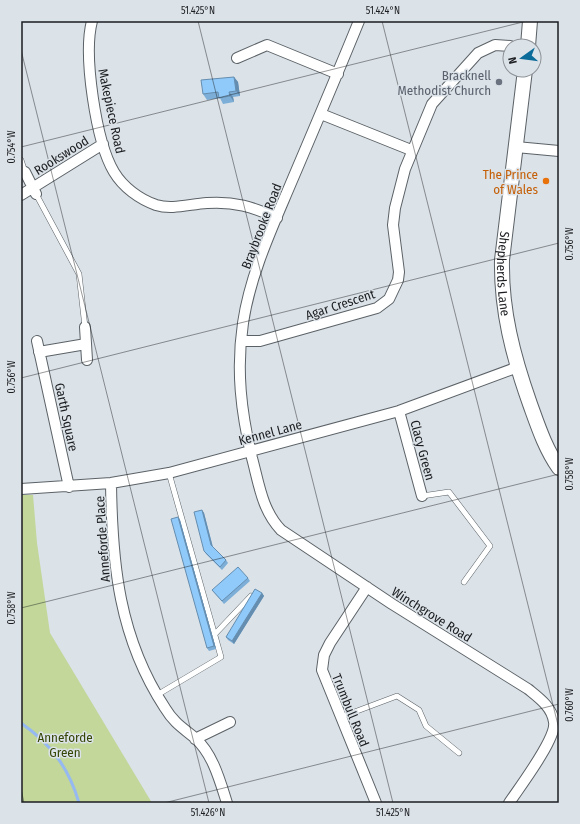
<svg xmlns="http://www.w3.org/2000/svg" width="580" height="824" viewBox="0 0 580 824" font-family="'Fira Sans Condensed',sans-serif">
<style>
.green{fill:#c2d799}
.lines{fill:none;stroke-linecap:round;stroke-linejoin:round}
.stream{stroke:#96b9f2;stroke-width:3}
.lane-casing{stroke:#5b6267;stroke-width:6}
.street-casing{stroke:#5b6267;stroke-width:12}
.secondary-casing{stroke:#5b6267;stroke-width:16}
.lane{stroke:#fff;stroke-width:5}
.street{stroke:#fff;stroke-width:10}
.secondary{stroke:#fff;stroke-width:14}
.wall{fill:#7caed7}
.shaded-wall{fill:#658daf}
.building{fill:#90cafa;stroke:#658daf}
.ticks{fill:none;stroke:#1b1d20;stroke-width:1;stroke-opacity:0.45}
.worship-dot{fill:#6b7280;stroke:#dbe2e8;stroke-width:1.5}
.food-dot{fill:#e8710a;stroke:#dbe2e8;stroke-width:1.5}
.labels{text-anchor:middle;stroke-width:3;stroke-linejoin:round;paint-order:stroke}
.worship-label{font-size:13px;fill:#5b616d;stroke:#dbe2e8;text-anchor:end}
.street-label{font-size:13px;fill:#1b1d20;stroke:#dbe2e8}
.food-label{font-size:13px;fill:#c56008;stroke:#dbe2e8;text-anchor:end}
.park-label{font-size:13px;fill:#364605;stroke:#dbe2e8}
.neatline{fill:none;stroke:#1b1d20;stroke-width:1.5}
.ticks-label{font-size:10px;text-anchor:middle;fill:#1b1d20}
</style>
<rect width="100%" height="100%" fill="#dbe2e8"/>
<path class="green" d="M21 495H33L37 543 50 633 152 803H21Z"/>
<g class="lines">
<path class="stream" d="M21 723C51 744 69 768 79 803"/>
<defs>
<path id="lane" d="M21 160 25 172
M36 194 79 274 85 327
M422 496 449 492 490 546 464 582
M215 634 251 596
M157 695 221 657 169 473
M341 717 397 696 419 710 426 726 459 753"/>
<path id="street" d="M92 21C83 55 96 142 114 172 123 187 139 199 156 205 172 210 190 204 207 203 234 201 253 207 277 218
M359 21C337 75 314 129 291 183 272 228 250 275 243 323 236 370 241 412 252 458 259 484 262 510 281 530L392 604 528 689C539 698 552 707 554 722 557 738 519 788 509 803
M237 58 267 45 338 74
M321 114 411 150
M516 147 559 151
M25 172 36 194
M21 195 103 144
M85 327 87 360
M37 341 69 487
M241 341H260L377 308 389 299 398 280 399 272 393 225 395 208 405 169 432 104 478 53 495 45 510 46
M39 352 86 344
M399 411 422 496
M111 483C112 564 119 638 165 708 174 723 183 728 195 738 213 754 220 781 227 803
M21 489 111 483 169 473 399 411 518 367
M367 587 330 643 324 655 322 670 376 803
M195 739 230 722"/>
<g id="secondary">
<path d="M528 46 530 21"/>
<path id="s1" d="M525 70 502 260C501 310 513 356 530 404 538 426 545 448 559 468"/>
</g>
</defs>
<use href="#lane" class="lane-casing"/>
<use href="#street" class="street-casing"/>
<use href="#secondary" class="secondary-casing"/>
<use href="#lane" class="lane"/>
<use href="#street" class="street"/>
<use href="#secondary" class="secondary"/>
</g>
<path class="wall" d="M234 77 238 82 240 96 233 97 234 102 223 104 220 98 207 100 203 94Z
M202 510 204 513 213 547 226 560 228 563 222 570 206 554 204 551Z
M178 517 180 520 216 649 209 651 207 648Z
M248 578 250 581 224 604 212 590Z
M262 593 264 596 234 644 228 640 226 637Z"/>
<path class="shaded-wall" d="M234 77 238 82 240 96 236 91Z
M229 92 233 97 234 102 230 96Z
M202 510 204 513 213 548 211 545Z
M178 517 180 520 216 649 214 646Z
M262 593 264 596 234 644 232 641Z"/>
<path class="building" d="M234 77 236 91 229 92 230 96 219 98 218 92 203 94 201 80Z
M202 510 211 545 226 560 220 567 204 551 194 512Z
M178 517 214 646 207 648 171 519Z
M238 567 248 578 222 601 212 590Z
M255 589 262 593 232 641 226 637Z"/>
<path class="ticks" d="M198 21 393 803M382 21 559 729M21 50 209 803M21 147 527 21M21 378 559 243M21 608 559 474M21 789 24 803M164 803 559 704"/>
<circle class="worship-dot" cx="499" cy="82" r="4"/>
<circle class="food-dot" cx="546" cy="181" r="4"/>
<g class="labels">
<g class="worship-label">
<text x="491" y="80">Bracknell<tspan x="491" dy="15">Methodist Church</tspan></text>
</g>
<g class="street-label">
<text transform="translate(112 111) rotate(78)" y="5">Makepiece Road</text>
<text transform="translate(61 155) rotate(-32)" y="5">Rookswood</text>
<text transform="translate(261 226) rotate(-69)" y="5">Braybrooke Road</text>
<text dy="5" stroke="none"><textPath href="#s1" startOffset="205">Shepherds Lane</textPath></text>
<text transform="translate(340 304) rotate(-18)" y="5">Agar Crescent</text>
<text transform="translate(67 417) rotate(78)" y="5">Garth Square</text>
<text transform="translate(270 432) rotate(-15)" y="5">Kennel Lane</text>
<text transform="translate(423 450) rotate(75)" y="5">Clacy Green</text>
<text transform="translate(102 539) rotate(-94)" y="5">Anneforde Place</text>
<text transform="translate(432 614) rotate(32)" y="5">Winchgrove Road</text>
<text transform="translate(351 710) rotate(68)" y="5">Trumbull Road</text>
</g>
<g class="food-label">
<text x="538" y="179">The Prince<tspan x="538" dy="15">of Wales</tspan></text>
</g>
<g class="park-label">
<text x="65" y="742">Anneforde<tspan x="65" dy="15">Green</tspan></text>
</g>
</g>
<rect width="580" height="824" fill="none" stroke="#dbe2e8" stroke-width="44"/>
<g transform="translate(522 58) rotate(256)"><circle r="19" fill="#dbe2e8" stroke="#8e9398"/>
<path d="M0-3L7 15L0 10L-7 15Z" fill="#0b6b99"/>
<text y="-6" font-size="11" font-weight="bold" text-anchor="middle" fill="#1b1d20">N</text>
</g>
<rect x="22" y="22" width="536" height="780" class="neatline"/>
<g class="ticks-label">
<text x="198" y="14">51.425°N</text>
<text x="383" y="14">51.424°N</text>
<text transform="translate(11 147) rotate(-90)" y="4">0.754°W</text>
<text transform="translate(569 244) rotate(-90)" y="4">0.756°W</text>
<text transform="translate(11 377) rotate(-90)" y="4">0.756°W</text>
<text transform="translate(569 474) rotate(-90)" y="4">0.758°W</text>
<text transform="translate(11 608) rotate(-90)" y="4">0.758°W</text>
<text transform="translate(569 705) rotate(-90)" y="4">0.760°W</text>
<text x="208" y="816">51.426°N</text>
<text x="393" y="816">51.425°N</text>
</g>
</svg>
